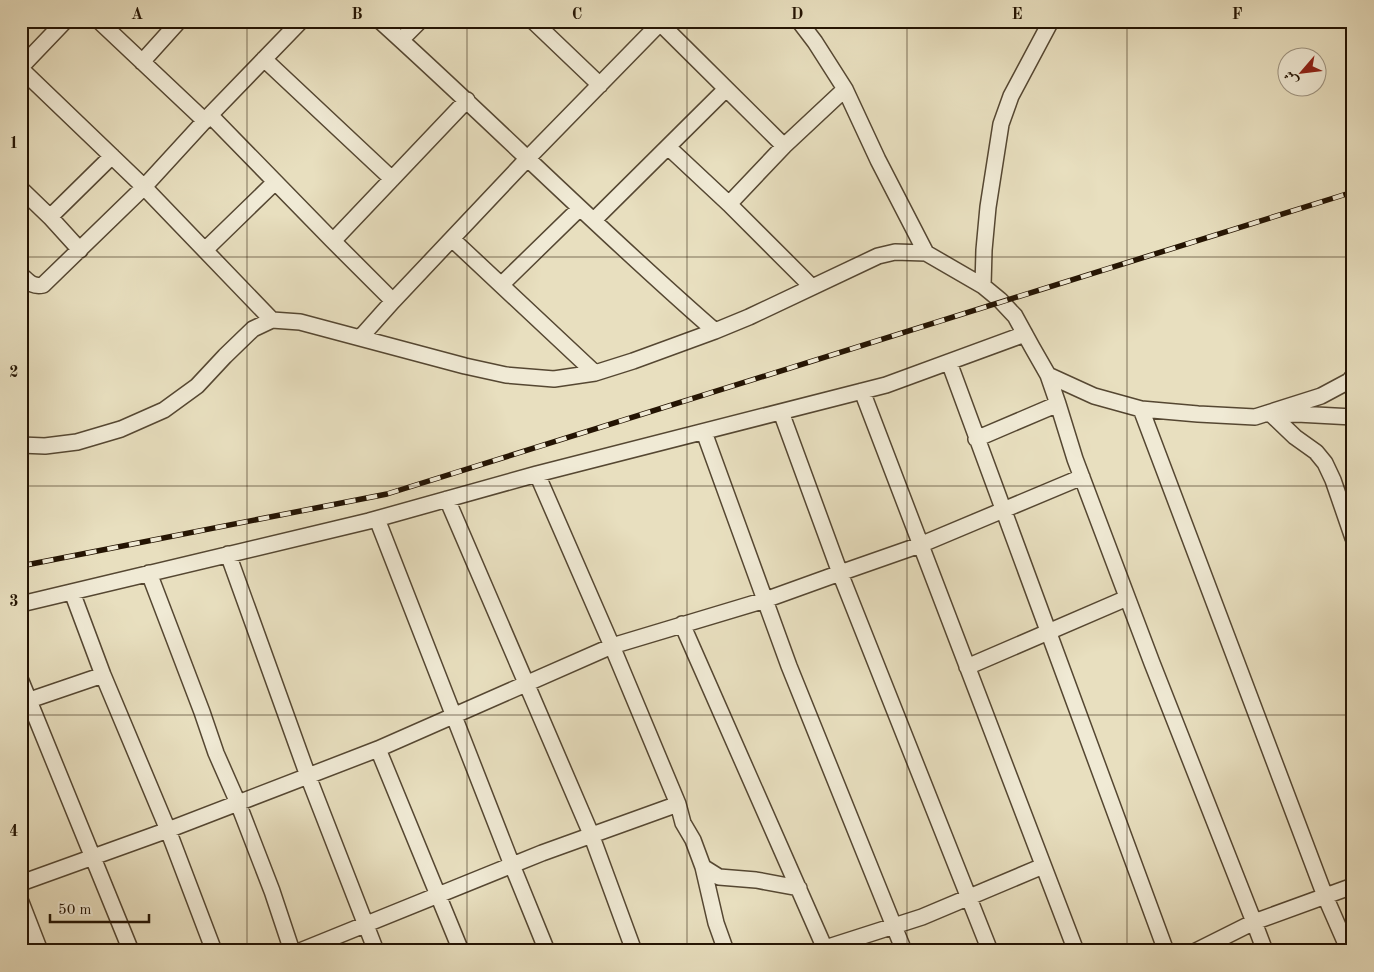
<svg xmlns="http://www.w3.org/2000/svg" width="1374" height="972" viewBox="0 0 1374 972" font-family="'Old Standard TT',Amiri,serif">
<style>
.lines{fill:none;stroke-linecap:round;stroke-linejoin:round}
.minor-casing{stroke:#554732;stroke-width:18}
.minor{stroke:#f0ead5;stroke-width:15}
.rail-casing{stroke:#241403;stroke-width:5.5}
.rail{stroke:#f0ead5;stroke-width:4;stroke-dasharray:11;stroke-linecap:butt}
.grid{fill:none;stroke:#241403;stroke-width:1;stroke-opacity:0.55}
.neatline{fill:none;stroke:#241403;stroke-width:2}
.grid-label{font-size:16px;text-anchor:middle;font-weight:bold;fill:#241403}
</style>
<rect width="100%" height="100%" fill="#e8dfbf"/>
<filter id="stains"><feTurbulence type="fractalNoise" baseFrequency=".004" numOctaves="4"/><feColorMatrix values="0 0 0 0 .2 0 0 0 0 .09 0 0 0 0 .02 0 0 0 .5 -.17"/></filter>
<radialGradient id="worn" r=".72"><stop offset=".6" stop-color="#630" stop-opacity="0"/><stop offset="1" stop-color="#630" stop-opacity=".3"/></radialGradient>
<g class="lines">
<defs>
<path id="minor" d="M99 21 205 121
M380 21C493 123 600 231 715 331L749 317 878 256 895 252 926 253 983 286 1000 300 1015 316 1032 347 1048 375 1058 404 1075 459 1152 663 1254 922 1196 951
M533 21 600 85
M799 21 815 42 845 89 878 160 926 253
M660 23 784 146
M401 40 420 21
M264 59 392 179
M142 62 179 21
M21 67 65 21
M21 69 144 187 272 320
M210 115 333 241 393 301
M668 147 729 204 812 287
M21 189 50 217 80 250
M729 204 784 146 845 89
M50 217 112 156
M594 220 726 89
M452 239 595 373
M333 241 467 100
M205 250 275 182
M21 275C29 282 32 287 43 285L144 187 210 115 301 21
M501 285 580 208
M983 286 984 250 988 207 1001 124 1011 96 1051 21
M360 338 393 301 528 158 662 21
M949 362 1166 951
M1048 375 1094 396 1141 409 1198 414 1255 417 1321 396 1349 381 1353 376
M862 391 1076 951
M1141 409 1325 896 1349 951
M781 412 840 573 990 951
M1272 415 1295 437 1316 452 1325 463 1333 480 1353 538
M1279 415 1297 414 1353 417
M704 432 789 666 904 951
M976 439 1058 404
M21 445 45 446 77 442 121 429 164 410 197 386 225 356 253 329 272 320 300 322 465 366 506 375 554 379 595 373 633 361 715 331
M537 474 612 646 678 804 683 823 693 840 703 867 716 923 726 951
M447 499 591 834 634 951
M377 519 512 865 547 951
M228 554 308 776 376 951
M149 573 202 712 216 753 238 803 272 891 292 951
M72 592 103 675 168 830 214 951
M21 604 369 521 537 474 886 385 1025 334
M682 624 826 951
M967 667 1127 598
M21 681 131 951
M21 703 103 675
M378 749 461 951
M703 867 719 877 756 880 799 888
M21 883 168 830 378 749 612 646 765 600 840 573 920 545 1082 477
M21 902 40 951
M300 951 542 853 678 804
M816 951 922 917 1043 866
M1265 951 1254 922 1353 886"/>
</defs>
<use href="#minor" class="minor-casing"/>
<use href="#minor" class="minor"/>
<defs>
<path id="rail" d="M21 566 387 494 1353 192"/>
</defs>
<use href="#rail" class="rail-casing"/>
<use href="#rail" class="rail"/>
</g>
<path class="grid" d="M247 21V951M467 21V951M687 21V951M907 21V951M1127 21V951M21 257H1353M21 486H1353M21 715H1353"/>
<rect width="1374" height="972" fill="none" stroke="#e8dfbf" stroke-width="55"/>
<g transform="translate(1302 72) rotate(242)"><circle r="24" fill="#f0ead5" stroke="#9e9481"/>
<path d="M0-4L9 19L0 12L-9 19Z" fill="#8f2418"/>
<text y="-8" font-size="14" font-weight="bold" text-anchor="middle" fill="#241403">ش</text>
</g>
<path d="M50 914v8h99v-8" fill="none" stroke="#241403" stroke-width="2.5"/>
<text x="58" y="914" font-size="15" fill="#241403" stroke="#f0ead5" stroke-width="4" paint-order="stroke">50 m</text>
<rect x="28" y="28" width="1318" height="916" class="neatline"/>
<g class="grid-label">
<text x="137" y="19">A</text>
<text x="357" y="19">B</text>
<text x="577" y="19">C</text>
<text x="797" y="19">D</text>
<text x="1017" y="19">E</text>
<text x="1237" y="19">F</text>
<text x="14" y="148">1</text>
<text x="14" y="377">2</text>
<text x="14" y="606">3</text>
<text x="14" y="836">4</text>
</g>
<rect width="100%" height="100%" filter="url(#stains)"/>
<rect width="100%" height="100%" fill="url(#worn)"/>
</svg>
